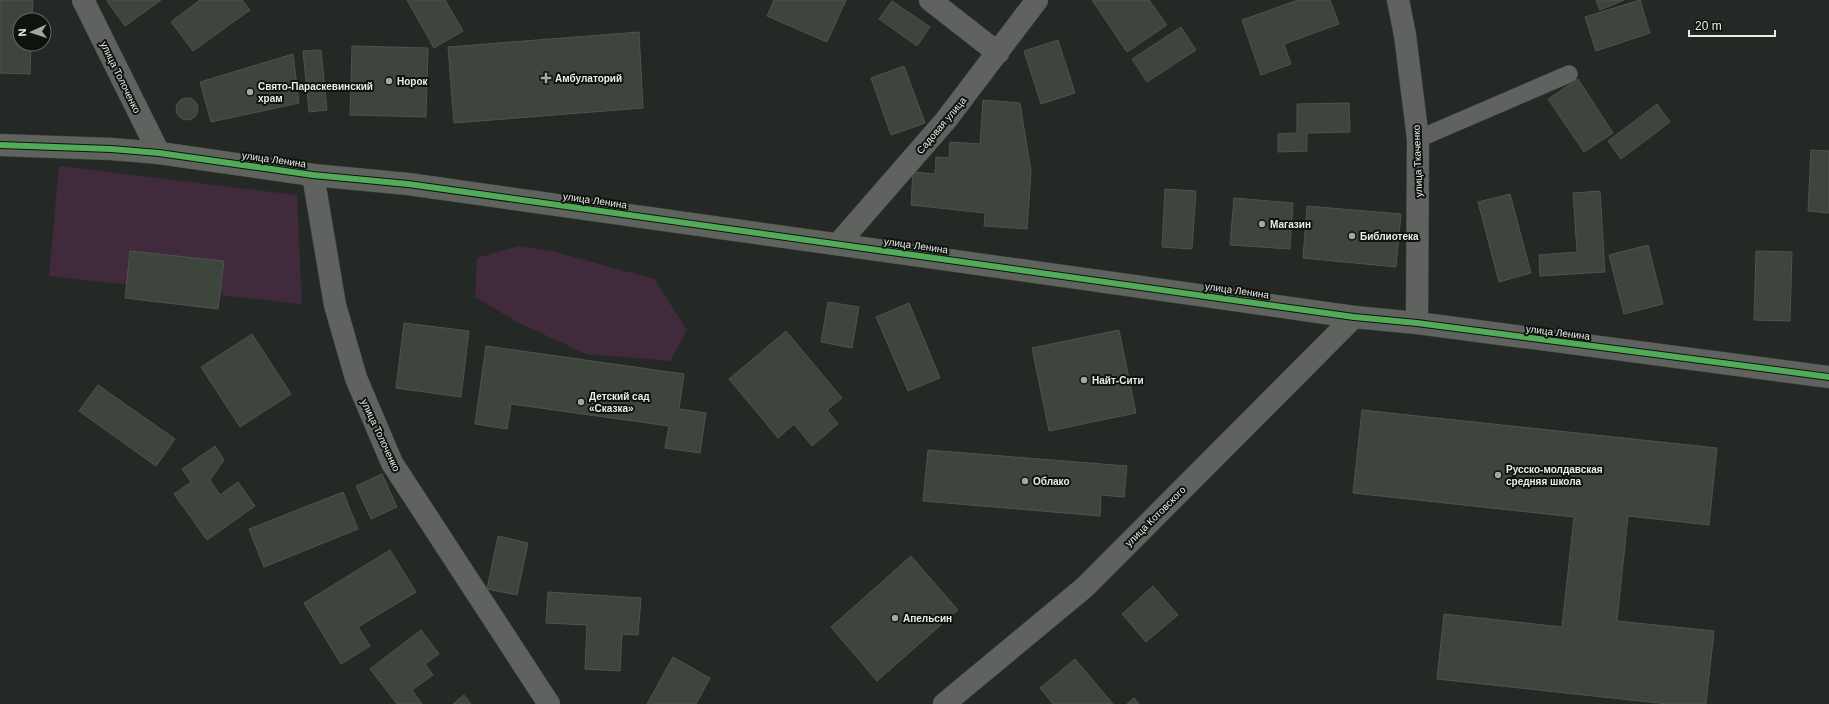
<svg xmlns="http://www.w3.org/2000/svg" width="1829" height="704" viewBox="0 0 1829 704" font-family="Arial,sans-serif">
<style>
.green{fill:#412a3b}
.building{fill:#3d453c;stroke:#4f534f}
.lines{fill:none;stroke-linecap:round;stroke-linejoin:round}
.lane-casing{stroke:#424641;stroke-width:18}
.street-casing{stroke:#424641;stroke-width:23}
.secondary-casing{stroke:#424641;stroke-width:23}
.lane{stroke:#5f625f;stroke-width:17}
.street{stroke:#5f625f;stroke-width:22}
.secondary{stroke:#5e645d;stroke-width:22}
.cycleway-casing{stroke:#0f120f;stroke-width:8}
.cycleway{stroke:#51ab58;stroke-width:6}
.poi-dot{fill:#a4a8a3;stroke:#0f120f;stroke-width:1.5}
.labels{text-anchor:middle;stroke-width:4;stroke-linejoin:round;paint-order:stroke}
.street-label{font-size:10px;fill:#e8ede7;stroke:#0f120f}
.poi-label{font-size:10px;font-weight:bold;fill:#e8ede7;stroke:#0f120f;text-anchor:start}
</style>
<rect width="100%" height="100%" fill="#252925"/>
<path class="green" d="M59 166 297 195 302 304 49 276Z
M518 246 552 251 654 279 687 330 670 361 586 354 517 322 475 297 477 258Z"/>
<path class="building" d="M0 0H33L32 20H20V44H31L30 74 0 73Z
M109 0H161L125 26 107 1Z
M200 0H242L250 10 193 51 171 22Z
M407 0H445L463 31 434 48Z
M774 0H846L827 42 767 16Z
M1092 0H1149L1167 25 1127 52Z
M1298 0H1330L1339 24 1284 44 1291 64 1261 75 1242 20Z
M1596 0H1624L1600 10Z
M1640 0 1650 33 1596 51 1585 17Z
M892 1 930 27 917 46 879 19Z
M1181 27 1196 50 1147 82 1132 59Z
M639 32 643 108 454 123 448 47Z
M1058 40 1075 93 1041 104 1024 51Z
M352 46 428 48 426 117 350 115Z
M321 50 327 110 309 112 303 51Z
M293 54 299 103 211 122 200 82Z
M904 66 925 123 891 135 871 78Z
M1578 79 1613 133 1584 152 1548 99Z
M176 109a11 11 0 1 1 22 0a11 11 0 1 1-22 0Z
M983 100 1020 103 1031 172 1027 229 984 226 985 213 911 205 913 172 935 174 936 157 949 158 950 142 980 144Z
M1349 103 1350 132 1307 133V151L1278 152V134L1297 133V104Z
M1657 104 1670 122 1621 159 1608 141Z
M1811 150 1829 151V213L1808 211Z
M1165 189 1196 191 1192 249 1162 247Z
M1600 191 1605 272 1540 276 1539 255 1577 252 1573 193Z
M1510 194 1531 273 1499 282 1478 202Z
M1234 198 1293 203 1290 249 1230 245Z
M1307 206 1401 214 1396 267 1303 258Z
M1648 245 1663 304 1624 314 1609 255Z
M130 251 224 261 218 309 125 298Z
M1756 251 1792 252 1790 321 1754 320Z
M828 302 859 307 852 348 821 342Z
M909 303 940 378 908 391 876 317Z
M404 323 469 331 461 397 396 388Z
M1119 330 1136 413 1049 431 1032 348Z
M786 331 842 398 827 410 838 424 812 446 794 424 778 438 729 379Z
M252 334 291 394 240 427 201 367Z
M486 346 684 374 679 409 706 413 700 453 665 448 669 426 511 404 507 429 475 424Z
M98 385 175 439 156 466 79 411Z
M1362 410 1717 448 1709 525 1628 516 1617 621 1714 631 1706 704H1667L1437 679 1444 614 1562 627 1574 517 1353 493Z
M215 446 224 460 210 480 220 495 238 482 255 506 207 540 174 494 191 482 182 469Z
M928 450 1127 466 1124 497 1101 495 1100 516 923 501Z
M382 474 397 507 371 519 356 486Z
M343 492 358 529 264 567 249 529Z
M498 536 528 543 517 595 487 589Z
M390 550 416 592 358 627 370 646 341 664 304 603Z
M911 556 958 610 877 681 831 627Z
M1153 586 1178 615 1146 642 1122 614Z
M548 592 641 598 638 635 622 634 620 671 585 669 587 625 546 623Z
M421 630 439 654 425 664 433 675 412 690 422 704H397L370 669Z
M673 657 710 678 696 704H647Z
M1075 659 1113 704H1053L1040 688Z
M464 695 471 704H453Z
M1134 698 1139 704H1127Z"/>
<g class="lines">
<defs>
<path id="lane" d="M1418 139 1569 74"/>
<path id="street" d="M83 0 159 153
M930 0 998 53
M1398 0 1405 35 1418 139 1417 323
M313 175 335 305 356 378 392 463 549 704
M838 244 946 120 1037 0
M944 704 1085 587 1354 317 1417 323 1829 377"/>
<path id="secondary" d="M0 145 111 149 159 153 313 175 408 184 1354 317"/>
</defs>
<use href="#lane" class="lane-casing"/>
<use href="#street" class="street-casing"/>
<use href="#secondary" class="secondary-casing"/>
<use href="#lane" class="lane"/>
<use href="#street" class="street"/>
<use href="#secondary" class="secondary"/>
<defs>
<path id="cycleway" d="M0 145 111 149 159 153 313 175 408 184 1354 317 1417 323 1829 377"/>
</defs>
<use href="#cycleway" class="cycleway-casing"/>
<use href="#cycleway" class="cycleway"/>
</g>
<g class="poi-dot">
<path d="M544 72h4v4h4v4h-4v4h-4v-4h-4v-4h4z"/>
<circle cx="389" cy="81" r="4"/>
<circle cx="250" cy="92" r="4"/>
<circle cx="1262" cy="224" r="4"/>
<circle cx="1352" cy="236" r="4"/>
<circle cx="1084" cy="380" r="4"/>
<circle cx="581" cy="402" r="4"/>
<circle cx="1498" cy="475" r="4"/>
<circle cx="1025" cy="481" r="4"/>
<circle cx="895" cy="618" r="4"/>
</g>
<g class="labels">
<g class="street-label">
<text transform="translate(121 77) rotate(64)" y="4">улица Толоченко</text>
<text transform="translate(941 125) rotate(-50)" y="4">Садовая улица</text>
<text transform="translate(274 159) rotate(8)" y="4">улица Ленина</text>
<text transform="translate(1417 161) rotate(-92)" y="4">улица Ткаченко</text>
<text transform="translate(595 200) rotate(8)" y="4">улица Ленина</text>
<text transform="translate(916 245) rotate(8)" y="4">улица Ленина</text>
<text transform="translate(1237 290) rotate(8)" y="4">улица Ленина</text>
<text transform="translate(1558 332) rotate(7)" y="4">улица Ленина</text>
<text transform="translate(381 435) rotate(65)" y="4">улица Толоченко</text>
<text transform="translate(1155 516) rotate(-45)" y="4">улица Котовского</text>
</g>
<g class="poi-label">
<text x="555" y="82">Амбулаторий</text>
<text x="397" y="85">Норок</text>
<text x="258" y="90">Свято-Параскевинский<tspan x="258" dy="12">храм</tspan></text>
<text x="1270" y="228">Магазин</text>
<text x="1360" y="240">Библиотека</text>
<text x="1092" y="384">Найт-Сити</text>
<text x="589" y="400">Детский сад<tspan x="589" dy="12">«Сказка»</tspan></text>
<text x="1506" y="473">Русско-молдавская<tspan x="1506" dy="12">средняя школа</tspan></text>
<text x="1033" y="485">Облако</text>
<text x="903" y="622">Апельсин</text>
</g>
</g>
<g transform="translate(32 32) rotate(267)"><circle r="19" fill="#0f120f" stroke="#666a65"/>
<path d="M0-3L7 15L0 10L-7 15Z" fill="#a4a8a3"/>
<text y="-6" font-size="11" font-weight="bold" text-anchor="middle" fill="#e8ede7">N</text>
</g>
<path d="M1689 30v6h86v-6" fill="none" stroke="#e8ede7" stroke-width="2"/>
<text x="1695" y="30" font-size="12" fill="#e8ede7" stroke="#0f120f" stroke-width="3" paint-order="stroke">20 m</text>
</svg>
